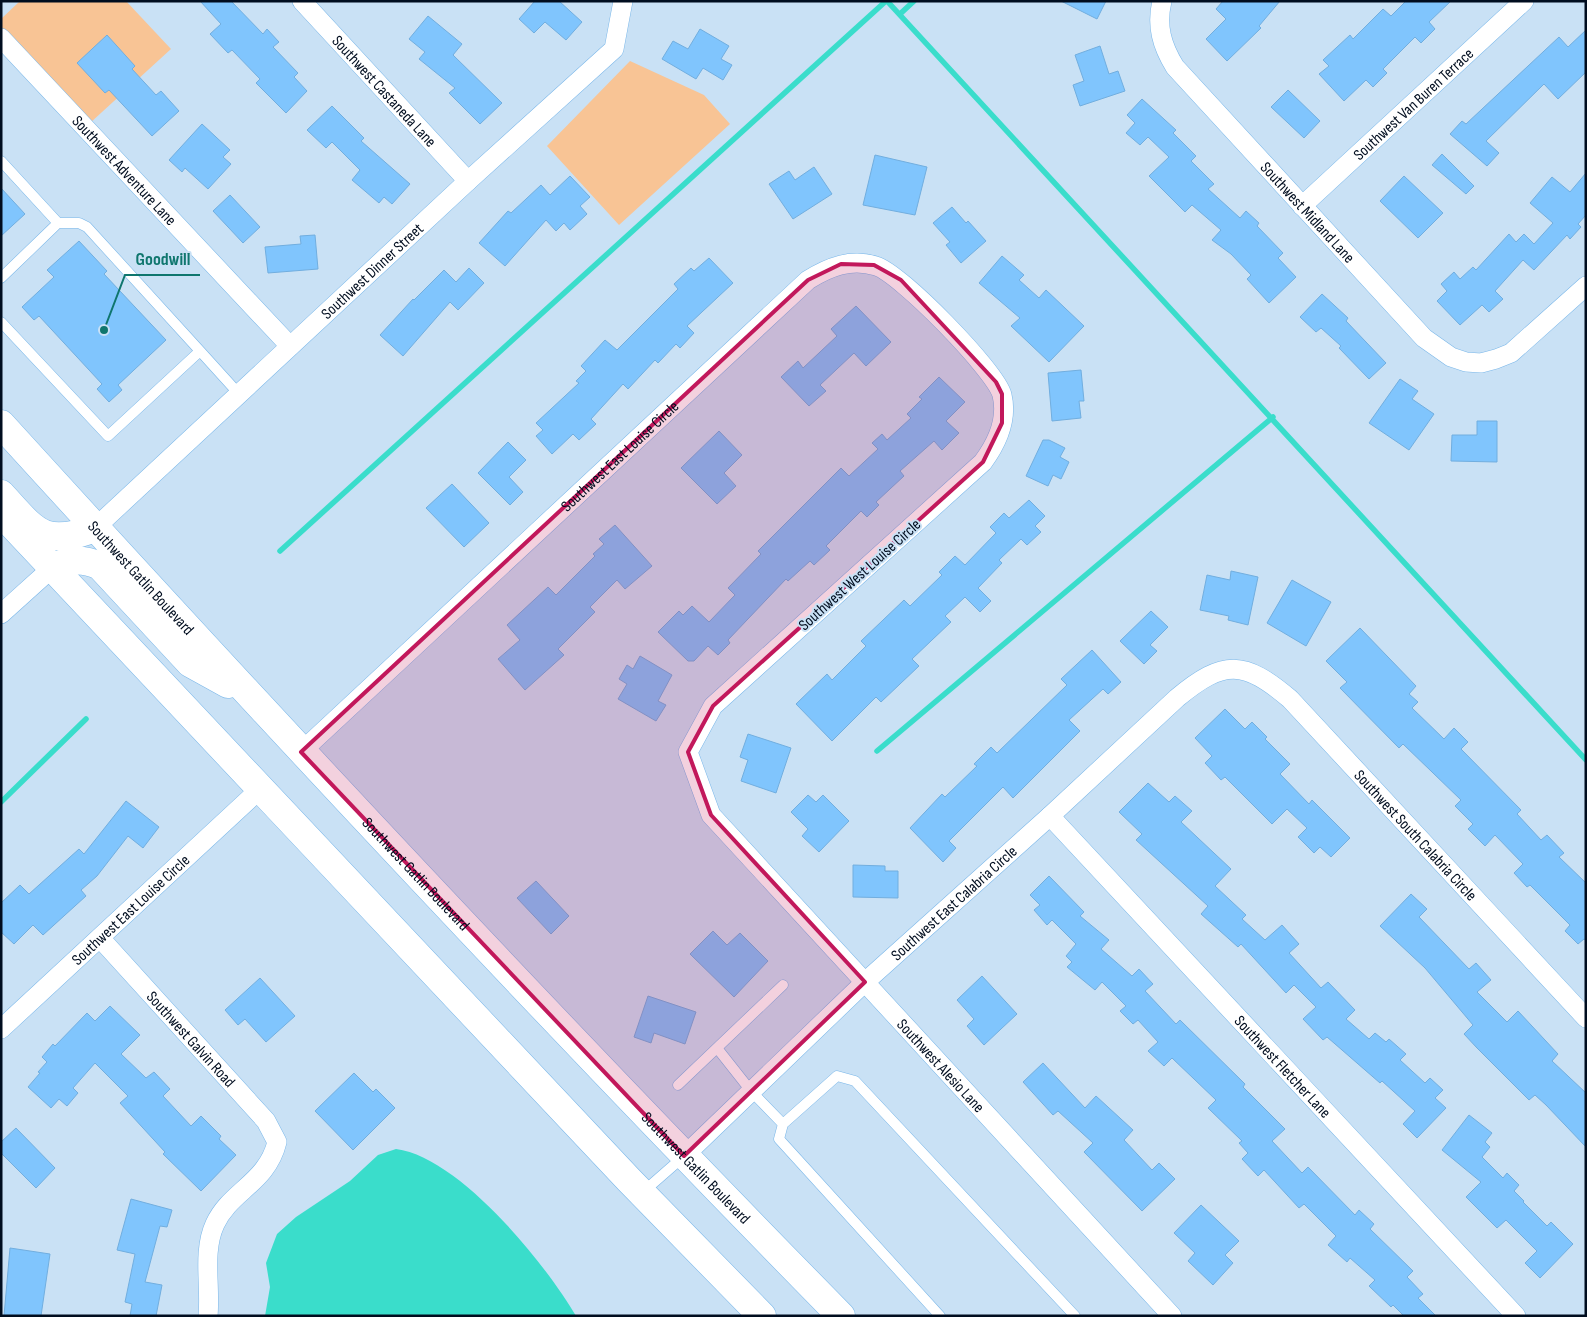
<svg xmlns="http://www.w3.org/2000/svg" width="1587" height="1317" viewBox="0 0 1587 1317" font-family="'Sofia Sans Condensed',sans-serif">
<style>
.green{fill:#f8c495}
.water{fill:#3addcb}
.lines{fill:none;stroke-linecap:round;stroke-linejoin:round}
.stream{stroke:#3addcb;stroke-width:5.5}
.building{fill:#80c5fd;stroke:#71aedf}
.lane-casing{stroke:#7ab7e9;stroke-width:11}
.street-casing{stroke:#7ab7e9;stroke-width:20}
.primary-casing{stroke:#7ab7e9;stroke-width:29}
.lane{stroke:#fff;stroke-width:10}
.street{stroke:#fff;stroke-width:19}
.primary{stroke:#fff;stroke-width:28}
.marked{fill:#c2185b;fill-opacity:0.2;stroke:#c2185b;stroke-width:4;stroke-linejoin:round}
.labels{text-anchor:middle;stroke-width:4;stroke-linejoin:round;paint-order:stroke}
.street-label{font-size:16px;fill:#000d1f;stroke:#c9e1f5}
.leader{fill:none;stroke:#0f766e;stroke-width:2}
.callout-dot{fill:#0f766e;stroke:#c9e1f5;stroke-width:2}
.callout-label{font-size:18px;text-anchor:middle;font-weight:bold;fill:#0f766e;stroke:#c9e1f5;stroke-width:4;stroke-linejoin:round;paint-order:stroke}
</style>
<rect width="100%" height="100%" fill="#c9e1f5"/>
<path class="green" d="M20 1H126L171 49 90 123 1 29V19Z
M630 61 704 95 730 124 619 225 547 146Z"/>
<path class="water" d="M396 1149C459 1157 545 1263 576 1316H265L270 1287 266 1263 277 1234 296 1217 350 1181 378 1155Z"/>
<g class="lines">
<path class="stream" d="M887 1 1586 760
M900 14 914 1
M280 551 886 1
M877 751 1273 417
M1 802 86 719"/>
</g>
<path class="building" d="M200 1H231L263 34 267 29 279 42 273 47 298 73 294 77 307 91 286 113 256 83 260 79 232 50 228 53 210 34 221 24Z
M535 1H559L582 22 566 40 545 22 534 33 519 19Z
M1061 1H1106L1097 19Z
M1223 1H1280L1259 26 1261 28 1227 61 1206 39 1226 19 1216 9Z
M1406 1H1451L1429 22 1435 29 1421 43 1415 37 1383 69 1387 73 1373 87 1366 80 1344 101 1319 74 1329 66 1323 60 1350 35 1353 39 1383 9 1391 16Z
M428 16 462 44 453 55 502 103 480 124 449 93 455 88 419 59 425 52 409 39Z
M700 29 729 46 721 59 732 65 723 80 703 68 696 79 662 59 673 41 688 49Z
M1586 30V72L1558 99 1544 84 1486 141 1499 153 1487 166 1450 134 1462 121 1466 124 1559 37 1568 47Z
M107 35 135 66 132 69 156 95 161 91 179 111 152 136 109 90 105 93 77 63Z
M1100 46 1109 74 1118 71 1125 91 1080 106 1073 85 1084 81 1075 55Z
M1288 90 1320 121 1304 138 1271 107Z
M1142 99 1176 130 1173 133 1196 156 1191 161 1214 184 1208 189 1240 218 1246 211 1259 223 1257 226 1283 253 1278 258 1296 277 1269 303 1247 279 1251 275 1231 254 1212 240 1221 230 1192 205 1185 212 1149 176 1169 157 1148 137 1140 145 1126 133 1135 123 1127 115Z
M332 106 364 138 361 141 410 184 392 204 384 197 379 203 352 180 360 170 332 142 326 148 307 130Z
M202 124 230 150 223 157 231 164 208 189 185 168 182 172 169 160Z
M1442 154 1474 186 1466 194 1432 165Z
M875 155 927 167 915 215 863 205Z
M814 167 832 194 793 219 769 184 789 171 795 180Z
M1586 173V215L1578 224 1581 227 1570 239 1567 235 1534 270 1523 260 1495 291 1503 299 1489 312 1482 305 1460 325 1437 301 1447 291 1441 284 1454 272 1460 279 1473 267 1476 270 1509 234 1516 242 1524 234 1534 244 1553 223 1530 203 1552 177 1570 192Z
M570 176 590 197 580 206 587 214 570 230 564 223 556 231 546 220 505 266 479 243 508 211 511 213 541 185 550 195Z
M1404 176 1443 213 1418 238 1380 201Z
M1 188 25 214 1 236Z
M230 195 260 227 243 243 213 211Z
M952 207 966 223 968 221 986 241 961 263 946 245 950 242 933 223Z
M315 235 318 269 268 273 265 247 301 244 300 236Z
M79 241 107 271 104 274 166 340 118 385 122 390 109 402 97 389 102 384 39 316 34 320 22 307 54 277 47 270Z
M1002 256 1024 275 1019 280 1039 298 1046 290 1084 326 1049 362 1011 326 1020 318 979 283Z
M709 258 733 283 687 326 694 333 680 348 676 344 658 363 655 360 628 389 623 384 591 419 596 424 579 440 573 434 552 454 536 436 543 430 536 423 579 383 576 381 586 371 581 366 605 340 617 350 678 289 674 284 691 268 694 271Z
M469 268 484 283 458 310 450 302 403 356 380 335 413 299 414 300 444 270 456 282Z
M1322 294 1348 318 1346 321 1386 363 1369 379 1339 348 1341 346 1321 328 1316 332 1300 317Z
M856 306 891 342 866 366 854 353 820 385 826 391 809 406 781 377 798 361 803 368 837 336 831 329Z
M1081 370 1084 401H1079L1081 418 1052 421 1048 373Z
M939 377 965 402 946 421 959 433 942 450 934 441 900 471 904 476 876 502 879 505 867 517 861 511 826 546 830 550 814 565 810 561 788 581 786 579 728 640 730 643 718 655 708 646 694 661H688L658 632 679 611 683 615 692 606 709 622 735 595 728 588 761 554 758 551 841 468 849 476 878 449 872 443 882 434 887 440 911 418 907 414 922 399 919 397Z
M1400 379 1418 391 1412 399 1434 414 1409 450 1369 423Z
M1477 421H1497V462L1451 461 1452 435H1477Z
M719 431 742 455 724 473 736 486 717 504 681 468Z
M1043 440H1049L1065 448 1060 457 1069 462 1061 479 1053 475 1048 486 1026 476Z
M508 442 526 460 509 477 523 492 510 505 478 473Z
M452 484 489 523 464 547 426 508Z
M1029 500 1045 516 1035 526 1041 532 1027 545 1021 539 999 560 1002 563 978 588 991 601 980 612 965 597 945 616 951 622 912 659 919 666 881 702 876 697 832 741 796 704 827 674 832 680 866 646 861 641 904 600 910 606 942 575 939 572 955 556 965 565 996 533 990 527 1004 513 1009 518Z
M615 525 652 566 625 589 617 580 590 607 595 612 558 649 564 655 525 690 498 659 520 640 507 625 548 587 556 595 595 556 593 554 604 544 599 539Z
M1231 571 1258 577 1248 625 1228 620 1229 616 1200 610 1207 575 1230 580Z
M1292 580 1331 602 1306 646 1267 623Z
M1151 611 1168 627 1150 645 1157 651 1144 664 1120 641Z
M1360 628 1416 686 1409 694 1418 702 1412 708 1444 739 1454 728 1468 742 1461 749 1521 810 1517 814 1541 840 1547 835 1564 853 1559 857 1586 883V940L1584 939 1578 944 1565 931 1570 925 1530 885 1527 887 1514 873 1523 864 1495 835 1485 846 1468 829 1473 824 1455 806 1461 800 1403 744 1399 748 1340 688 1347 682 1326 661Z
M1092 650 1121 682 1108 694 1103 689 1069 720 1080 731 1013 798 1003 787 949 841 956 848 943 862 910 828 942 794 945 797 977 766 974 764 991 747 997 753 1067 685 1061 679Z
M640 656 672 675 658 701 666 705 656 721 618 699 627 684 619 679 627 665 633 669Z
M1225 709 1245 729 1252 722 1267 737 1265 739 1290 764 1280 774 1309 804 1312 800 1350 838 1331 857 1320 847 1314 853 1298 837 1307 828 1287 809 1272 824 1225 777 1221 780 1205 763 1212 756 1195 738Z
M748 734 791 748 776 793 741 781 748 760 740 757Z
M1148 783 1169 802 1175 796 1192 811 1181 822 1231 869 1215 886 1246 915 1242 919 1265 940 1282 925 1299 944 1289 953 1321 988 1328 982 1355 1010 1346 1019 1369 1039 1375 1033 1386 1042 1389 1039 1406 1054 1400 1060 1425 1083 1430 1078 1443 1090 1435 1098 1446 1108 1417 1138 1403 1124 1415 1111 1382 1081 1380 1083 1327 1037 1323 1040 1303 1019 1316 1007 1294 985 1286 993 1241 944 1238 947 1201 914 1208 906 1136 840 1142 834 1119 812Z
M808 795 816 802 823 795 849 821 819 852 802 836 808 829 791 812Z
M126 801 159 827 143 848 128 836 97 876 81 890 86 896 43 935 33 925 14 944 1 932V903L20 885 29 894 79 849 84 854Z
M853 865 885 866V871H898V898L853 897Z
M1049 876 1084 912 1080 916 1109 940 1101 949 1132 976 1139 969 1153 984 1145 991 1176 1024 1180 1020 1245 1084 1243 1087 1285 1129 1272 1141 1302 1173 1308 1167 1355 1215 1359 1210 1374 1224 1370 1229 1413 1271 1407 1277 1423 1294 1418 1298 1436 1316H1404L1393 1305 1391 1307 1369 1286 1375 1280 1350 1258 1347 1262 1328 1245 1336 1236 1304 1204 1299 1208 1264 1170 1258 1176 1242 1159 1248 1153 1239 1143 1242 1141 1208 1108 1216 1100 1172 1058 1164 1066 1148 1051 1158 1042 1138 1020 1133 1024 1120 1011 1126 1006 1102 982 1095 990 1067 967 1072 962 1066 956 1076 944 1052 920 1047 925 1034 910 1040 905 1030 895Z
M536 881 569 916 551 934 517 898Z
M1411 894 1427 909 1419 917 1469 969 1476 963 1491 980 1477 992 1507 1022 1518 1011 1558 1054 1552 1061 1586 1093V1147L1546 1105 1535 1095 1529 1100 1477 1048 1464 1034 1473 1025 1425 968 1380 926Z
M713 931 727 945 740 933 768 961 734 997 690 954Z
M982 976 1017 1014 984 1045 967 1026 974 1019 957 1000Z
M260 978 295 1016 266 1042 245 1019 238 1025 225 1010Z
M648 996 696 1012 685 1044 654 1033 651 1043 634 1037Z
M110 1006 140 1035 121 1054 146 1078 154 1072 170 1089 163 1096 191 1126 201 1116 221 1136 219 1139 236 1155 201 1191 163 1154 165 1152 120 1103 128 1096 95 1063 73 1088 78 1093 67 1106 59 1099 51 1108 28 1087 40 1073 38 1072 47 1062 42 1057 53 1044 55 1046 87 1013 95 1021Z
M1043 1063 1085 1108 1096 1096 1133 1130 1124 1140 1152 1170 1159 1163 1175 1179 1142 1211 1084 1152 1093 1143 1058 1111 1053 1115 1023 1082Z
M354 1073 373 1092 376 1089 395 1108 353 1150 315 1111Z
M1469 1115 1492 1133 1485 1142 1490 1147 1482 1157 1503 1178 1507 1173 1519 1185 1514 1191 1524 1201 1523 1202 1547 1226 1551 1222 1573 1244 1540 1278 1525 1263 1537 1251 1506 1220 1497 1228 1466 1197 1481 1182 1442 1150Z
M16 1128 55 1168 36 1188 1 1153V1142Z
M131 1199 172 1210 167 1227 160 1226 145 1282 162 1285 156 1316H130L132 1304 125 1302 135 1254 117 1250Z
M1201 1205 1239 1241 1225 1255 1233 1263 1213 1285 1188 1261 1195 1253 1174 1233Z
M10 1248 50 1254 41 1316H4Z"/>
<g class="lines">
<defs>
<path id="lane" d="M1 161 58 223 1 278
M1 322 108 436 200 351 87 227 79 223H58
M200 351 239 394
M717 1048 751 1091 783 1124
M678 1085 783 985
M643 1192 683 1157
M940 1316 779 1139 783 1124 837 1076 855 1081 1075 1316"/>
<g id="street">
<path id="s1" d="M302 1 468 181"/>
<path id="s2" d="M1162 1C1156 26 1162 46 1175 67L1424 338 1451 357 1466 362 1481 363 1496 359 1511 353 1586 286"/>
<path id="s3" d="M1 38 290 346"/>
<path id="s4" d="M1302 206 1524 1"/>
<path id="s5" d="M95 528 468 181 614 49 623 1"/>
<path d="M1 614 52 568"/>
<path id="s6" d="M301 752 808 280C829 267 851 258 876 266 900 273 996 371 1002 395 1008 420 997 443 983 462L713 706 688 752 711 815 1172 1316"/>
<path id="s7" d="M1050 816 1516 1316"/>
<path id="s8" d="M100 938 266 1121 277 1142C267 1183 230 1191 215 1224 202 1252 211 1286 208 1316"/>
<path id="s9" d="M1 1029 259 790"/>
<path id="s10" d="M684 1156 865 982 1050 816 1177 698C1224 659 1244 660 1290 699L1586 1018"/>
</g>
<g id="primary">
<path id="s11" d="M1 424C276 726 555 1025 841 1316"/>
<path d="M1 494C35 531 43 548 95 528"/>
<path d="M1 513 629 1180 762 1316"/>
<path d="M52 568C69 559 82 558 100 566L190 663 228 684"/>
</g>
</defs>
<use href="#lane" class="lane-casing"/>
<use href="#street" class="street-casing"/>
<use href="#primary" class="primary-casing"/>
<use href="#lane" class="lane"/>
<use href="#street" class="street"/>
<use href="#primary" class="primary"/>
</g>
<path class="marked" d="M841 264 874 265 901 280 996 382 1002 394V423L983 462 713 706 688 752 711 815 865 982 684 1156 301 752 808 280Z"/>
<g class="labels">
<g class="street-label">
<text dy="6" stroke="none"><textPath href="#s1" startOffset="122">Southwest Castaneda Lane</textPath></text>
<text dy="6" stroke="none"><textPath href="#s4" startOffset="151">Southwest Van Buren Terrace</textPath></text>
<text dy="6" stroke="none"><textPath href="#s3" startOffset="181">Southwest Adventure Lane</textPath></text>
<text dy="6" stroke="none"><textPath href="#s2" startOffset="266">Southwest Midland Lane</textPath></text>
<text dy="6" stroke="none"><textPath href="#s5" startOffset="378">Southwest Dinner Street</textPath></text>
<text dy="6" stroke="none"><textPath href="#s6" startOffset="435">Southwest East Louise Circle</textPath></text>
<text transform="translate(859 574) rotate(-42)" y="6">Southwest West Louise Circle</text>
<text dy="6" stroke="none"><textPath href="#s11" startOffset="208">Southwest Gatlin Boulevard</textPath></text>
<text dy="6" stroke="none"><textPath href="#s10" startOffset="988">Southwest South Calabria Circle</textPath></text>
<text dy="6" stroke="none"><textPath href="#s11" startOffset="612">Southwest Gatlin Boulevard</textPath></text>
<text dy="6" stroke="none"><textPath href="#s10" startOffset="370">Southwest East Calabria Circle</textPath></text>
<text dy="6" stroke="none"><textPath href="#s9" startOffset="176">Southwest East Louise Circle</textPath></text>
<text dy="6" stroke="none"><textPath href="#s8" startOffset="136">Southwest Galvin Road</textPath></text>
<text dy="6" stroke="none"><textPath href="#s6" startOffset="1842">Southwest Alesio Lane</textPath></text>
<text dy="6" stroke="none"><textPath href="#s7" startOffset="342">Southwest Fletcher Lane</textPath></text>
<text dy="6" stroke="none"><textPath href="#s11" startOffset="1018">Southwest Gatlin Boulevard</textPath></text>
</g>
</g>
<path class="leader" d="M104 330L125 275H200"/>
<circle class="callout-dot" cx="104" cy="330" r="5"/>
<g class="callout-label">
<text x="163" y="265">Goodwill</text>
</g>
<rect width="1587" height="1317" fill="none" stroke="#000d1f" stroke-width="5"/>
</svg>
